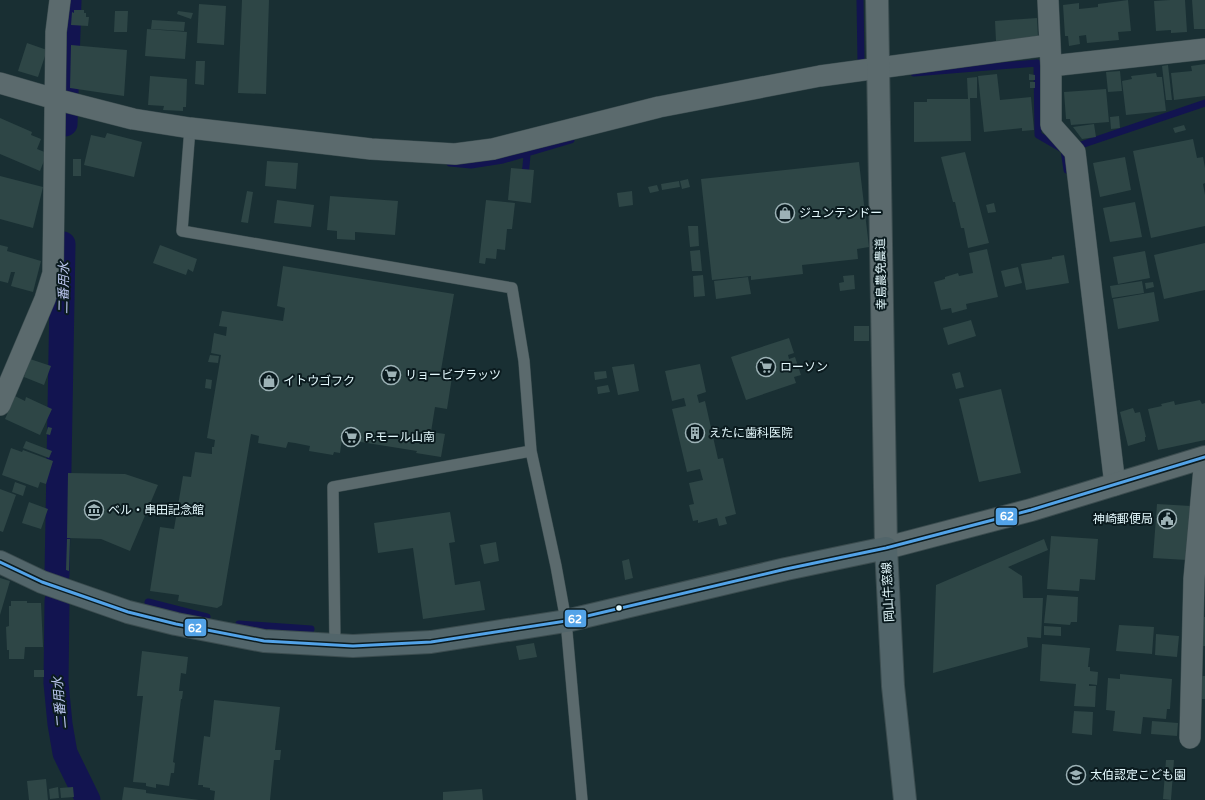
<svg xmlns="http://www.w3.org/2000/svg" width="1205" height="800" viewBox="0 0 1205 800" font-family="'Varela Round','Noto Sans JP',sans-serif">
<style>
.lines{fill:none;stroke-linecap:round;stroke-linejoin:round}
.stream{stroke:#121450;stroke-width:7}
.canal{stroke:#121450;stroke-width:25}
.building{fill:#2e4646}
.lane-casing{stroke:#3b4c4f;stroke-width:12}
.street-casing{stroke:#3b4c4f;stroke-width:22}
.secondary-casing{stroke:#3b4c4f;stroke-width:24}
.primary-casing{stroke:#3b4c4f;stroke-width:24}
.lane{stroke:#5b6a6d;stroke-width:11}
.street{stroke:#5b6a6d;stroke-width:21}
.secondary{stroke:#5b6a6d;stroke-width:22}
.primary{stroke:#52656a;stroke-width:22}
.bus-1-casing{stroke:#0b1b1f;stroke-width:6}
.bus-1{stroke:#53a3e8;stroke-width:3}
.bus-dot{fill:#e4f9fd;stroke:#0b1b1f;stroke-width:1.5}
.labels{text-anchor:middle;stroke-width:4;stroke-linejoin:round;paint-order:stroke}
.poi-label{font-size:12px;fill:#e4f9fd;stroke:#0b1b1f;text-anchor:start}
.street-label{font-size:12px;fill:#e4f9fd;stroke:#0b1b1f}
.water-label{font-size:13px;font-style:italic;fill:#bdc8f0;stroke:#0b1b1f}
.line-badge{stroke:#0b1b1f;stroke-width:1.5}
.badge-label{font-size:11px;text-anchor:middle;font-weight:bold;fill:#fff}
</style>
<rect width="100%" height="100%" fill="#192f33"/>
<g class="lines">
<path class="stream" d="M860 0 861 61
M914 73 1037 63 1038 135 1064 150 1067 170
M1081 145 1205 103
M450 163 471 165 503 160 571 140
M525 177 527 155
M148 602 207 617
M239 624 311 629"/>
<path class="canal" d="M65 124 69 0
M57 575 63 244
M57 601 56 683 60 724 65 753 88 800"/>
</g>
<path class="building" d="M242 0H269L266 94 238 93Z
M1128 0 1131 31 1118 32 1119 40 1087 43 1086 35 1079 36 1080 44 1069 46 1068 36H1065L1063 5 1079 3V9L1098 7V4Z
M1170 0H1185L1187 32 1171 33V30L1156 31 1154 1Z
M1192 0H1205V29H1194Z
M199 4 226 6 224 45 197 43Z
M74 10H84V13H86V17H89L88 26 71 25 72 12 74 13Z
M115 11H128L127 32H114Z
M178 11 193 13 191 19 177 14Z
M1037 18 1038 37 996 41 995 21Z
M152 20 185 22 184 31 151 29Z
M147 29 187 32 185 59 145 56Z
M27 43 47 50 38 77 18 71Z
M71 45 127 50 124 96 70 88Z
M196 61H205L204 85 195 84Z
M1205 64V96L1174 100 1171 73 1192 71 1191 66Z
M1168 65 1172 100H1166L1162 66Z
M1120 71 1122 91 1108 92 1106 72Z
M1156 73 1157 77H1162L1166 111 1126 115 1122 81 1132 79 1131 76Z
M997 74 1000 100 1031 97 1034 130 1022 131V128L984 132 978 76Z
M1029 74 1035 75V80H1029Z
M150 76 187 79 186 107H183V111L163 110 164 106 148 105Z
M977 77V98H970L971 141 914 142V102H927V99H968L967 78Z
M1030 82H1035V88H1030Z
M1106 89 1109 122 1071 125 1070 119H1066L1064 92Z
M1119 116 1120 128 1111 129 1110 117Z
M0 118 32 132 31 135 41 139 37 149 47 153 40 171 0 154Z
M1094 124 1096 137 1082 139 1073 127Z
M1184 125 1186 130 1175 133 1173 128Z
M107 133 142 142 134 177 84 165 91 135 105 138Z
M1193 139 1197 158 1203 157 1205 168V183L1203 184 1205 195V226L1151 238 1133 151Z
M965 152 989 243 968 248 964 228H961L955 202H953L941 157Z
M1125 157 1131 190 1100 197 1093 163Z
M73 159H81V176H73Z
M267 161 298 163 296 189 265 186Z
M859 162 869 247 857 249 858 259 802 265 803 274 751 280V276L712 280 701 179Z
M511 168 534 170 531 203 508 200Z
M0 176 43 187 33 228 0 219Z
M688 179 690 187 682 189 680 181Z
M679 181 680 187 662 190 661 184Z
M657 185 659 191 650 193 648 187Z
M247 191 253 192 248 223 241 222Z
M632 191 633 205 619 207 617 193Z
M330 196 398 201 395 235 355 232V240L337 239V231L327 230Z
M277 200 314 205 311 227 274 223Z
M486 200 515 203 512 229H507L505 250 497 249 496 259 486 258 485 264 479 263Z
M1135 202 1142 237 1110 242 1103 208Z
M994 203 996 212 988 213 986 205Z
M688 226H698L699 246 690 247Z
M1205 243V290L1164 299 1154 255Z
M0 245 8 247 7 251 41 261 33 292 11 286 15 272H11L8 283 0 281Z
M160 245 197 259 193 272 188 269 186 275 153 263Z
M987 249 998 297 966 304 967 309 952 313 951 308 941 310 934 282 945 279V277L958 273 959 276 973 273 969 253Z
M700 250 702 271H692L690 251Z
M1145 251 1150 278 1118 284 1113 257Z
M1064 255 1069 283 1026 290 1021 264 1052 259V257Z
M283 266 454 294 440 376 452 377 447 409 435 407 431 432 445 434 441 457 416 453 417 451 342 439 340 453 334 452 333 455 309 451 310 446 295 443 288 442 286 448 258 443 259 436 251 434 222 605 217 608 178 601 179 595 150 591 160 527 174 529 183 476 191 477 195 452 212 454V447H214L215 440 207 438 221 355 211 353 214 333 226 336 227 327 219 326 222 311 283 321 285 308 277 306Z
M1018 267 1022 283 1005 287 1001 271Z
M703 275 705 296 694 297 693 276Z
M854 275 855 289 840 291 839 283 844 282 843 276Z
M748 277 751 294 716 299 714 281Z
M1142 281 1144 293 1112 298 1110 286Z
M1153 282 1154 287 1146 289 1145 283Z
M1154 292 1159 321 1118 329 1113 299Z
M971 320 976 336 948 345 943 328Z
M854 326H869V341H854Z
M789 338 794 353 788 355 789 359 795 357 801 375 794 377 796 383 746 400 731 357Z
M210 355 219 356 218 363 208 362Z
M30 359 51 366 44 385 24 377Z
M634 364 639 391 618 395 612 367Z
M700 364 706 392 697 395 699 403 705 401 718 459 723 458 736 514 725 517 727 524 719 526 717 518 698 523V520L693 521 689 505 694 504 689 483 703 480 700 469 687 472 672 409 686 406 684 398 672 401 665 371Z
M606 371 607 378 595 380 594 372Z
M960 372 964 387 956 389 952 374Z
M206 379 212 380 211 389 205 388Z
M608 385 610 392 598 394 597 387Z
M1001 389 1021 473 979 482 959 399Z
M15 396 25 401 26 397 52 409 40 435 5 419Z
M1200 400 1202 404 1205 403V440L1158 450 1148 409 1162 406 1161 404 1174 401 1175 405Z
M1133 408 1135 413 1140 412 1146 437H1145V441L1128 446 1120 412Z
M48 427 52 428 50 435 46 434Z
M26 441 52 451 49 458 23 448Z
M11 448 22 452 23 450 53 461 46 484 40 482 38 488 2 475Z
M68 473 125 474 158 485 130 551 101 539 67 538Z
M15 482 26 486 23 496 12 492Z
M0 489 16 495 3 532 0 531Z
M29 502 48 509 41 529 22 523Z
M1157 504 1191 506 1187 560 1153 558Z
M450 512 455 542 449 543 455 585 480 581 485 610 423 619 413 548 378 553 374 523Z
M1051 536 1098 539 1095 580 1080 579 1079 591 1047 589Z
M67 539H70L69 571 66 570Z
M1044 539 1048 550 1008 567 1022 576 1023 598H1043L1041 638 1027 637 1028 647 933 673 936 585Z
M496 542 499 561 484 564 480 545Z
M629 559 633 578 625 580 622 561Z
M0 578 10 581 0 615Z
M1047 595 1078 597 1077 622H1071L1070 625 1044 623Z
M11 601H27V603H41L43 647H25L24 659H9V650H7L6 627 9 626V606H11Z
M1202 617H1205V646H1200Z
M1119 625 1154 627 1152 654 1116 651Z
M1044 626 1061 627V636L1044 635Z
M1156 634 1179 636 1177 657 1155 655Z
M534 643 537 657 519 660 516 646Z
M1042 644 1090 648 1088 667H1090V671L1098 672 1097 685 1089 684V686H1096L1095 707 1074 706 1076 684 1040 681Z
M142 651 188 657 186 674 181 673 179 691H183L182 699H181L173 762 175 763 174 773H171L169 786 156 784V788L146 786V783L133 782 143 696H137Z
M34 670H44V677H34Z
M1120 674 1172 679 1170 709H1167L1166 719 1143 717 1141 734 1113 731 1115 711 1106 710 1108 678 1120 679Z
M1200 676H1205V699H1200Z
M214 700 280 707 275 750H281L280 760H274L270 800H214L215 791 210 790V788L203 787V785H198L204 736 210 737Z
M1074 711 1093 712 1092 735 1072 733Z
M1152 721 1178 723 1177 736 1151 734Z
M1166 760H1174L1171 800 1163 799Z
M46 779 48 800H29L27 781Z
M58 787 59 798 50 799 49 789Z
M73 787 74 797 61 798 60 788Z
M124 787 146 790V793L199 800H122Z
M482 789 483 800H443V792Z"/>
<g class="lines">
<defs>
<path id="lane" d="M190 128 182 231 512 288 524 361 531 451 556 566 566 621 582 800
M335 645 333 487 531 451"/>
<path id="street" d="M1048 0 1051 66V125L1075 152 1115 485
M1051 66 1205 49
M0 83 55 99 133 119 190 128 371 149 455 154 493 149 659 107 820 76 1049 45
M0 405 45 299 53 273 56 32 60 0
M1190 738 1194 579 1205 457"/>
<path id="secondary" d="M877 0 886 548 1031 510 1205 457"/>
<path id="primary" d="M0 562 42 582 128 612 176 624 264 641 353 646 431 642 566 621 786 569 886 548 893 686 905 800"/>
</defs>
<use href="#lane" class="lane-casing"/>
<use href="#street" class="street-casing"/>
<use href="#secondary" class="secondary-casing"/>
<use href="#primary" class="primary-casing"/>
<use href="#lane" class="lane"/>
<use href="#street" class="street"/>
<use href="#secondary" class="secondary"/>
<use href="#primary" class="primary"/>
<defs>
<path id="bus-1" d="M0 562 42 582 128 612 176 624 264 641 353 646 431 642 566 621 786 569 886 548 1031 510 1205 457"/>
</defs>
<use href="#bus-1" class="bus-1-casing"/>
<use href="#bus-1" class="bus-1"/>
</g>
<defs>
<symbol id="shop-ring" viewBox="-11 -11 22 22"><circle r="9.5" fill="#0b1b1f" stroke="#9db2b6" stroke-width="1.5"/><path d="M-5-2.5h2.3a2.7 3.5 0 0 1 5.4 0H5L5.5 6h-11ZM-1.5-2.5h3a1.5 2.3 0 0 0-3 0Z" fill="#9db2b6"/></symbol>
<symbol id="supermarket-ring" viewBox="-11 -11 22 22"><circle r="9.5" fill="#0b1b1f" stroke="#9db2b6" stroke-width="1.5"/><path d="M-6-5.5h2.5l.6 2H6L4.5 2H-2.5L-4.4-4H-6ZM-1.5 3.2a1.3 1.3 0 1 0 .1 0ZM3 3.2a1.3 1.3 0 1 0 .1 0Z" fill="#9db2b6"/></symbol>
<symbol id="building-ring" viewBox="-11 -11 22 22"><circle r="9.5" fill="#0b1b1f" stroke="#9db2b6" stroke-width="1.5"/><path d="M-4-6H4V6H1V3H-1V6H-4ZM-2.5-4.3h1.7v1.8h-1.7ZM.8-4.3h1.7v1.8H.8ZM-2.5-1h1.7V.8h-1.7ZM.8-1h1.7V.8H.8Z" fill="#9db2b6"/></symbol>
<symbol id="museum-ring" viewBox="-11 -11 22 22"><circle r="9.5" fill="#0b1b1f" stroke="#9db2b6" stroke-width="1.5"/><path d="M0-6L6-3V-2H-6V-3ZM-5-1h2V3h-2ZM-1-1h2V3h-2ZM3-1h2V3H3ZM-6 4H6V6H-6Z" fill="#9db2b6"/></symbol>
<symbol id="civic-ring" viewBox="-11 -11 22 22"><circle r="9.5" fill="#0b1b1f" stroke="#9db2b6" stroke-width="1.5"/><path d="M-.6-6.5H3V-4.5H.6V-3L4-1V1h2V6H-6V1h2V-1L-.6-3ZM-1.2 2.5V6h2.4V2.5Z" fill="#9db2b6"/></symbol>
<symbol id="school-ring" viewBox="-11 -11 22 22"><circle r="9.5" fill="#0b1b1f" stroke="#9db2b6" stroke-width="1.5"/><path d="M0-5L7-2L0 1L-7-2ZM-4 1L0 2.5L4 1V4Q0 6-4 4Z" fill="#9db2b6"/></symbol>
</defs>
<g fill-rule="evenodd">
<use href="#shop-ring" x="774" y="202" width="22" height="22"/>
<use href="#supermarket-ring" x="755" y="356" width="22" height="22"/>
<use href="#supermarket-ring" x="380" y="364" width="22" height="22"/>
<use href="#shop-ring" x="258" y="370" width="22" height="22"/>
<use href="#building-ring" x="684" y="422" width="22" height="22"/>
<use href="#supermarket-ring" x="340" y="426" width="22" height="22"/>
<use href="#museum-ring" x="83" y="499" width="22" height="22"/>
<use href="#civic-ring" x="1156" y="508" width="22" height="22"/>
<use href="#school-ring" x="1065" y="764" width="22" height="22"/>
</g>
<circle class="bus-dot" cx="619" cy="608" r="3.5"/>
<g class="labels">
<g class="poi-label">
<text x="799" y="217">ジュンテンドー</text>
<text x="780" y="371">ローソン</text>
<text x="405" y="379">リョービプラッツ</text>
<text x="283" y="385">イトウゴフク</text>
<text x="709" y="437">えたに歯科医院</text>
<text x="365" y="441">P.モール山南</text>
<text x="108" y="514">ベル・串田記念館</text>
<text x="1153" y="523" text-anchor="end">神崎郵便局</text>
<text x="1090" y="779">太伯認定こども園</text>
</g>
<g class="street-label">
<text transform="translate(881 274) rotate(-91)" y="4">幸島農免農道</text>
<text transform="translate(888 592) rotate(-93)" y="4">岡山牛窓線</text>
</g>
<g class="water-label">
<text transform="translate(63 288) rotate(-89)" y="5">二番用水</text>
<text transform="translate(59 703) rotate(-95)" y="5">二番用水</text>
</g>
</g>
<g class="line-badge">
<rect x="995" y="507" width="23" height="19" rx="4" fill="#53a3e8"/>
<rect x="564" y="609" width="23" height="19" rx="4" fill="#53a3e8"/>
<rect x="184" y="618" width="23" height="19" rx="4" fill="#53a3e8"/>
</g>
<g class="badge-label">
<text x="1007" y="520">62</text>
<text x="575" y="623">62</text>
<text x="195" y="632">62</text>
</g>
</svg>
